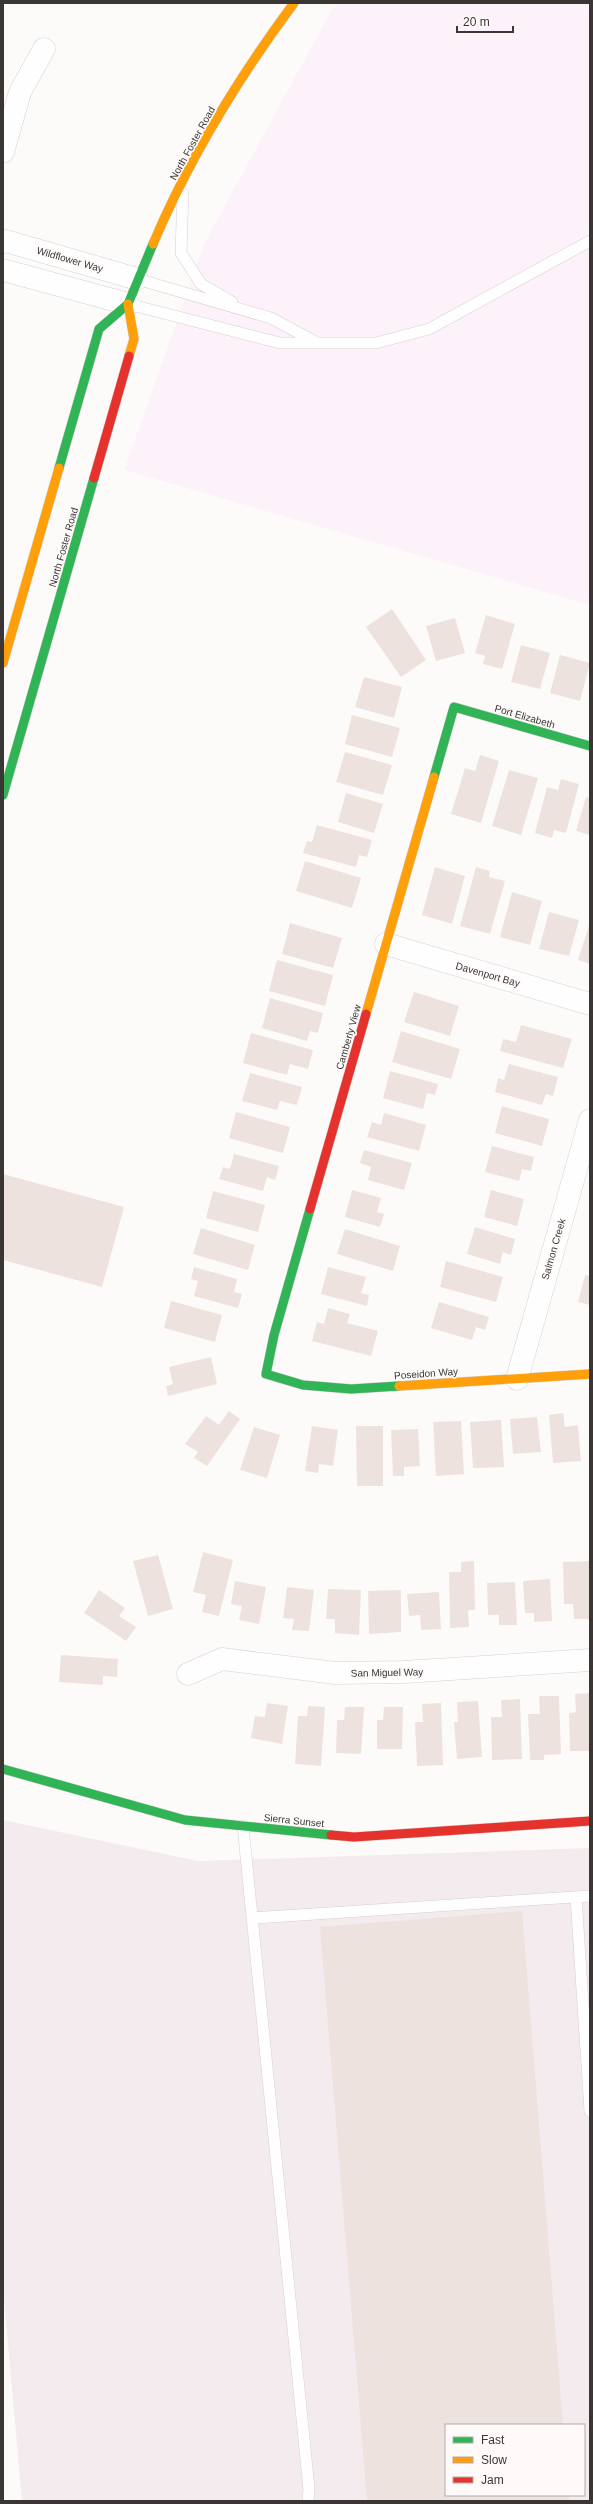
<svg xmlns="http://www.w3.org/2000/svg" width="593" height="2504" viewBox="0 0 593 2504" font-family="Helvetica,sans-serif">
<style>
.industrial{fill:#f4ebee;fill-rule:evenodd}
.education{fill:#fef2fa}
.building{fill:#eee2de}
.lines{fill:none;stroke-linecap:round;stroke-linejoin:round}
.lane-casing{stroke:#d4d1d0;stroke-width:12}
.street-casing{stroke:#d4d1d0;stroke-width:23}
.fast-casing{stroke:#d4d1d0;stroke-width:10}
.slow-casing{stroke:#d4d1d0;stroke-width:10}
.jam-casing{stroke:#d4d1d0;stroke-width:10}
.lane{stroke:#fffefe;stroke-width:11}
.street{stroke:#fffefe;stroke-width:22}
.fast{stroke:#30b455;stroke-width:9}
.slow{stroke:#ff9f0a;stroke-width:9}
.jam{stroke:#e5322d;stroke-width:9}
.labels{text-anchor:middle;stroke-width:3.5;stroke-linejoin:round;paint-order:stroke}
.street-label{font-size:10px;fill:#393634;stroke:#fefaf9}
</style>
<rect width="100%" height="100%" fill="#fdfbfa"/>
<path class="industrial" d="M3 1820 198 1861 590 1848V2501H22L3 2289ZM446 2425H584V2495H446Z"/>
<path class="education" d="M338 3H590V605L124 470 205 242 331 11Z"/>
<path class="building" d="M392 609 426 660 401 677 366 627Z
M486 615 515 624 502 669 483 664 485 656 475 653Z
M455 618 465 653 436 661 426 626Z
M521 645 550 653 540 689 511 682Z
M560 655 590 663 580 701 550 693Z
M364 677 402 687 394 718 355 707Z
M352 715 400 728 392 757 345 744Z
M345 752 392 765 383 795 336 782Z
M480 755 499 761 481 823 451 814 465 768 475 771Z
M509 770 538 778 521 835 492 826Z
M561 779 579 784 566 833 554 830 552 838 535 833 547 787 558 790Z
M346 793 383 804 374 833 338 822Z
M586 797 590 798V835L576 831Z
M317 825 372 840 367 857 359 855 356 867 303 853 307 841 312 842Z
M305 861 361 878 352 908 296 891Z
M435 867 465 876 452 924 422 915Z
M476 867 490 871 489 877 505 881 490 934 460 926Z
M512 892 542 901 530 945 500 937Z
M549 912 579 920 569 956 539 949Z
M590 922V964L578 960Z
M290 923 342 938 333 968 282 954Z
M277 960 333 975 325 1006 269 991Z
M414 992 459 1006 450 1036 404 1022Z
M270 998 323 1013 318 1033 310 1031 307 1041 262 1028Z
M521 1025 572 1039 563 1068 500 1051 503 1039 516 1042Z
M401 1031 460 1049 451 1079 392 1062Z
M251 1033 313 1050 308 1069 290 1064 287 1075 243 1063Z
M509 1064 558 1077 553 1096 546 1094 542 1105 495 1092 498 1078 504 1080Z
M390 1071 438 1084 435 1095 427 1093 423 1109 383 1098Z
M250 1073 302 1087 297 1105 280 1101 277 1110 242 1101Z
M502 1106 549 1119 542 1146 495 1133Z
M236 1112 290 1127 283 1153 229 1138Z
M384 1113 426 1125 419 1151 367 1137 372 1122 381 1125Z
M492 1146 534 1157 531 1171 522 1169 519 1181 485 1172Z
M364 1150 412 1163 404 1190 368 1180 371 1167 360 1163Z
M234 1154 279 1166 275 1180 267 1177 263 1191 219 1179 223 1167 230 1169Z
M3 1174 124 1207 102 1287 3 1260Z
M352 1190 381 1198 377 1212 384 1214 380 1227 345 1217Z
M491 1190 524 1199 517 1226 484 1217Z
M213 1191 265 1205 258 1232 206 1218Z
M475 1227 515 1239 511 1255 503 1252 500 1264 467 1254Z
M201 1228 255 1245 248 1270 193 1254Z
M345 1229 400 1246 393 1271 337 1254Z
M446 1261 503 1277 496 1302 440 1287Z
M194 1267 237 1279 234 1292 242 1294 238 1308 194 1296 198 1281 191 1279Z
M328 1267 366 1277 361 1293 369 1295 367 1306 321 1294Z
M585 1275 590 1276V1305L578 1302Z
M171 1301 222 1315 215 1342 164 1328Z
M439 1302 489 1317 485 1330 476 1327 472 1340 431 1328Z
M328 1308 350 1314 347 1323 378 1331 371 1356 312 1341 317 1322 324 1324Z
M211 1357 217 1384 168 1396 166 1386 173 1384 169 1367Z
M229 1411 240 1419 207 1466 194 1458 198 1452 185 1444 206 1416 219 1425Z
M563 1413 565 1427 578 1425 581 1461 553 1463 549 1415Z
M537 1417 541 1452 513 1454 510 1419Z
M501 1420 504 1467 473 1468 470 1422Z
M461 1421 464 1474 436 1476 433 1422Z
M312 1426 338 1430 333 1466 319 1464 318 1473 305 1471Z
M356 1426H383V1486H357Z
M254 1427 280 1435 267 1478 240 1470Z
M418 1429 420 1466 404 1467V1476H393L391 1430Z
M203 1552 233 1560 219 1616 202 1612 206 1595 193 1592Z
M158 1555 173 1609 148 1616 133 1561Z
M474 1561 475 1610H468L469 1627 450 1628 449 1572H461V1562Z
M589 1561 590 1619H574L573 1604H564L563 1562Z
M550 1579 552 1621 534 1622V1613H525L523 1581Z
M235 1581 266 1587 259 1624 239 1620 242 1606 231 1604Z
M515 1582 517 1625H499V1615H488L487 1583Z
M287 1587 314 1590 309 1631 292 1630 294 1619 283 1618Z
M328 1589 361 1590 359 1635 335 1633V1619H326Z
M99 1590 125 1608 119 1616 136 1627 126 1641 84 1613Z
M401 1590V1632L369 1634 368 1591Z
M439 1592 441 1629 421 1630 420 1615 409 1616 407 1594Z
M61 1655 118 1659 117 1677 103 1676V1685L59 1682Z
M590 1693V1751H570L569 1713 576 1712 575 1694Z
M539 1696H559L561 1754 544 1755V1760H530L528 1714H540Z
M520 1699 522 1759 492 1760 491 1717H502L501 1700Z
M478 1701 482 1757 457 1759 454 1722H458L457 1702Z
M267 1703 288 1706 282 1744 251 1738 255 1716 265 1717Z
M441 1703 443 1765 417 1766 415 1722H423L422 1704Z
M308 1706 325 1707 321 1766 295 1764 298 1716H307Z
M345 1707H364L361 1754 336 1753 337 1720H344Z
M384 1707H403L402 1749H377V1720H383Z
M522 1911 563 2425H446V2495H569L570 2501H367L320 1927Z"/>
<g class="lines">
<defs>
<path id="lane" d="M183 193 181 253 201 284 232 302
M137 279 271 318 314 341
M128 304 280 343H376L429 329 590 241
M243 1826 309 2489 308 2501
M576 1897 590 2111
M252 1918 590 1896"/>
<path id="street" d="M3 152 20 92 44 49
M3 242 6 241 137 279
M3 270 128 304
M386 944 590 1004
M517 1379 590 1120
M188 1674 222 1659 335 1673 404 1672 590 1660"/>
<path id="fast" d="M59 468 99 329 128 304 153 244
M434 777 454 707 590 746
M3 795 94 478
M310 1209 274 1335 266 1374 303 1385 351 1389 399 1386
M3 1769 185 1820 331 1835"/>
<path id="slow" d="M153 244C189 159 239 77 294 3
M128 304 134 339 129 356
M3 663 59 468
M366 1014 434 777
M399 1386 590 1374"/>
<path id="jam" d="M94 478 129 356
M310 1209 366 1014
M331 1835 354 1837 590 1821"/>
</defs>
<use href="#lane" class="lane-casing"/>
<use href="#street" class="street-casing"/>
<use href="#fast" class="fast-casing"/>
<use href="#slow" class="slow-casing"/>
<use href="#jam" class="jam-casing"/>
<use href="#lane" class="lane"/>
<use href="#street" class="street"/>
<use href="#fast" class="fast"/>
<use href="#slow" class="slow"/>
<use href="#jam" class="jam"/>
</g>
<g class="labels">
<g class="street-label">
<text transform="translate(192 143) rotate(-61)" y="4">North Foster Road</text>
<text transform="translate(70 259) rotate(16)" y="4">Wildflower Way</text>
<text transform="translate(63 547) rotate(-74)" y="4">North Foster Road</text>
<text transform="translate(525 716) rotate(16)" y="4">Port Elizabeth</text>
<text transform="translate(488 974) rotate(16)" y="4">Davenport Bay</text>
<text transform="translate(348 1037) rotate(-74)" y="4">Camberly View</text>
<text transform="translate(553 1249) rotate(-74)" y="4">Salmon Creek</text>
<text transform="translate(426 1373) rotate(-4)" y="4">Poseidon Way</text>
<text transform="translate(387 1672) rotate(-1)" y="4">San Miguel Way</text>
<text transform="translate(294 1820) rotate(6)" y="4">Sierra Sunset</text>
</g>
</g>
<rect width="593" height="2504" fill="none" stroke="#393634" stroke-width="8"/>
<rect x="445" y="2424" width="140" height="72" fill="#fefaf9" stroke="#afacaa"/>
<rect x="453" y="2437" width="20" height="6" fill="#30b455" stroke="#afacaa"/>
<text x="481" y="2444" font-size="12" fill="#393634">Fast</text>
<rect x="453" y="2457" width="20" height="6" fill="#ff9f0a" stroke="#afacaa"/>
<text x="481" y="2464" font-size="12" fill="#393634">Slow</text>
<rect x="453" y="2477" width="20" height="6" fill="#e5322d" stroke="#afacaa"/>
<text x="481" y="2484" font-size="12" fill="#393634">Jam</text>
<path d="M457 26v6h56v-6" fill="none" stroke="#393634" stroke-width="2"/>
<text x="463" y="26" font-size="12" fill="#393634" stroke="#fefaf9" stroke-width="3" paint-order="stroke">20 m</text>
</svg>
